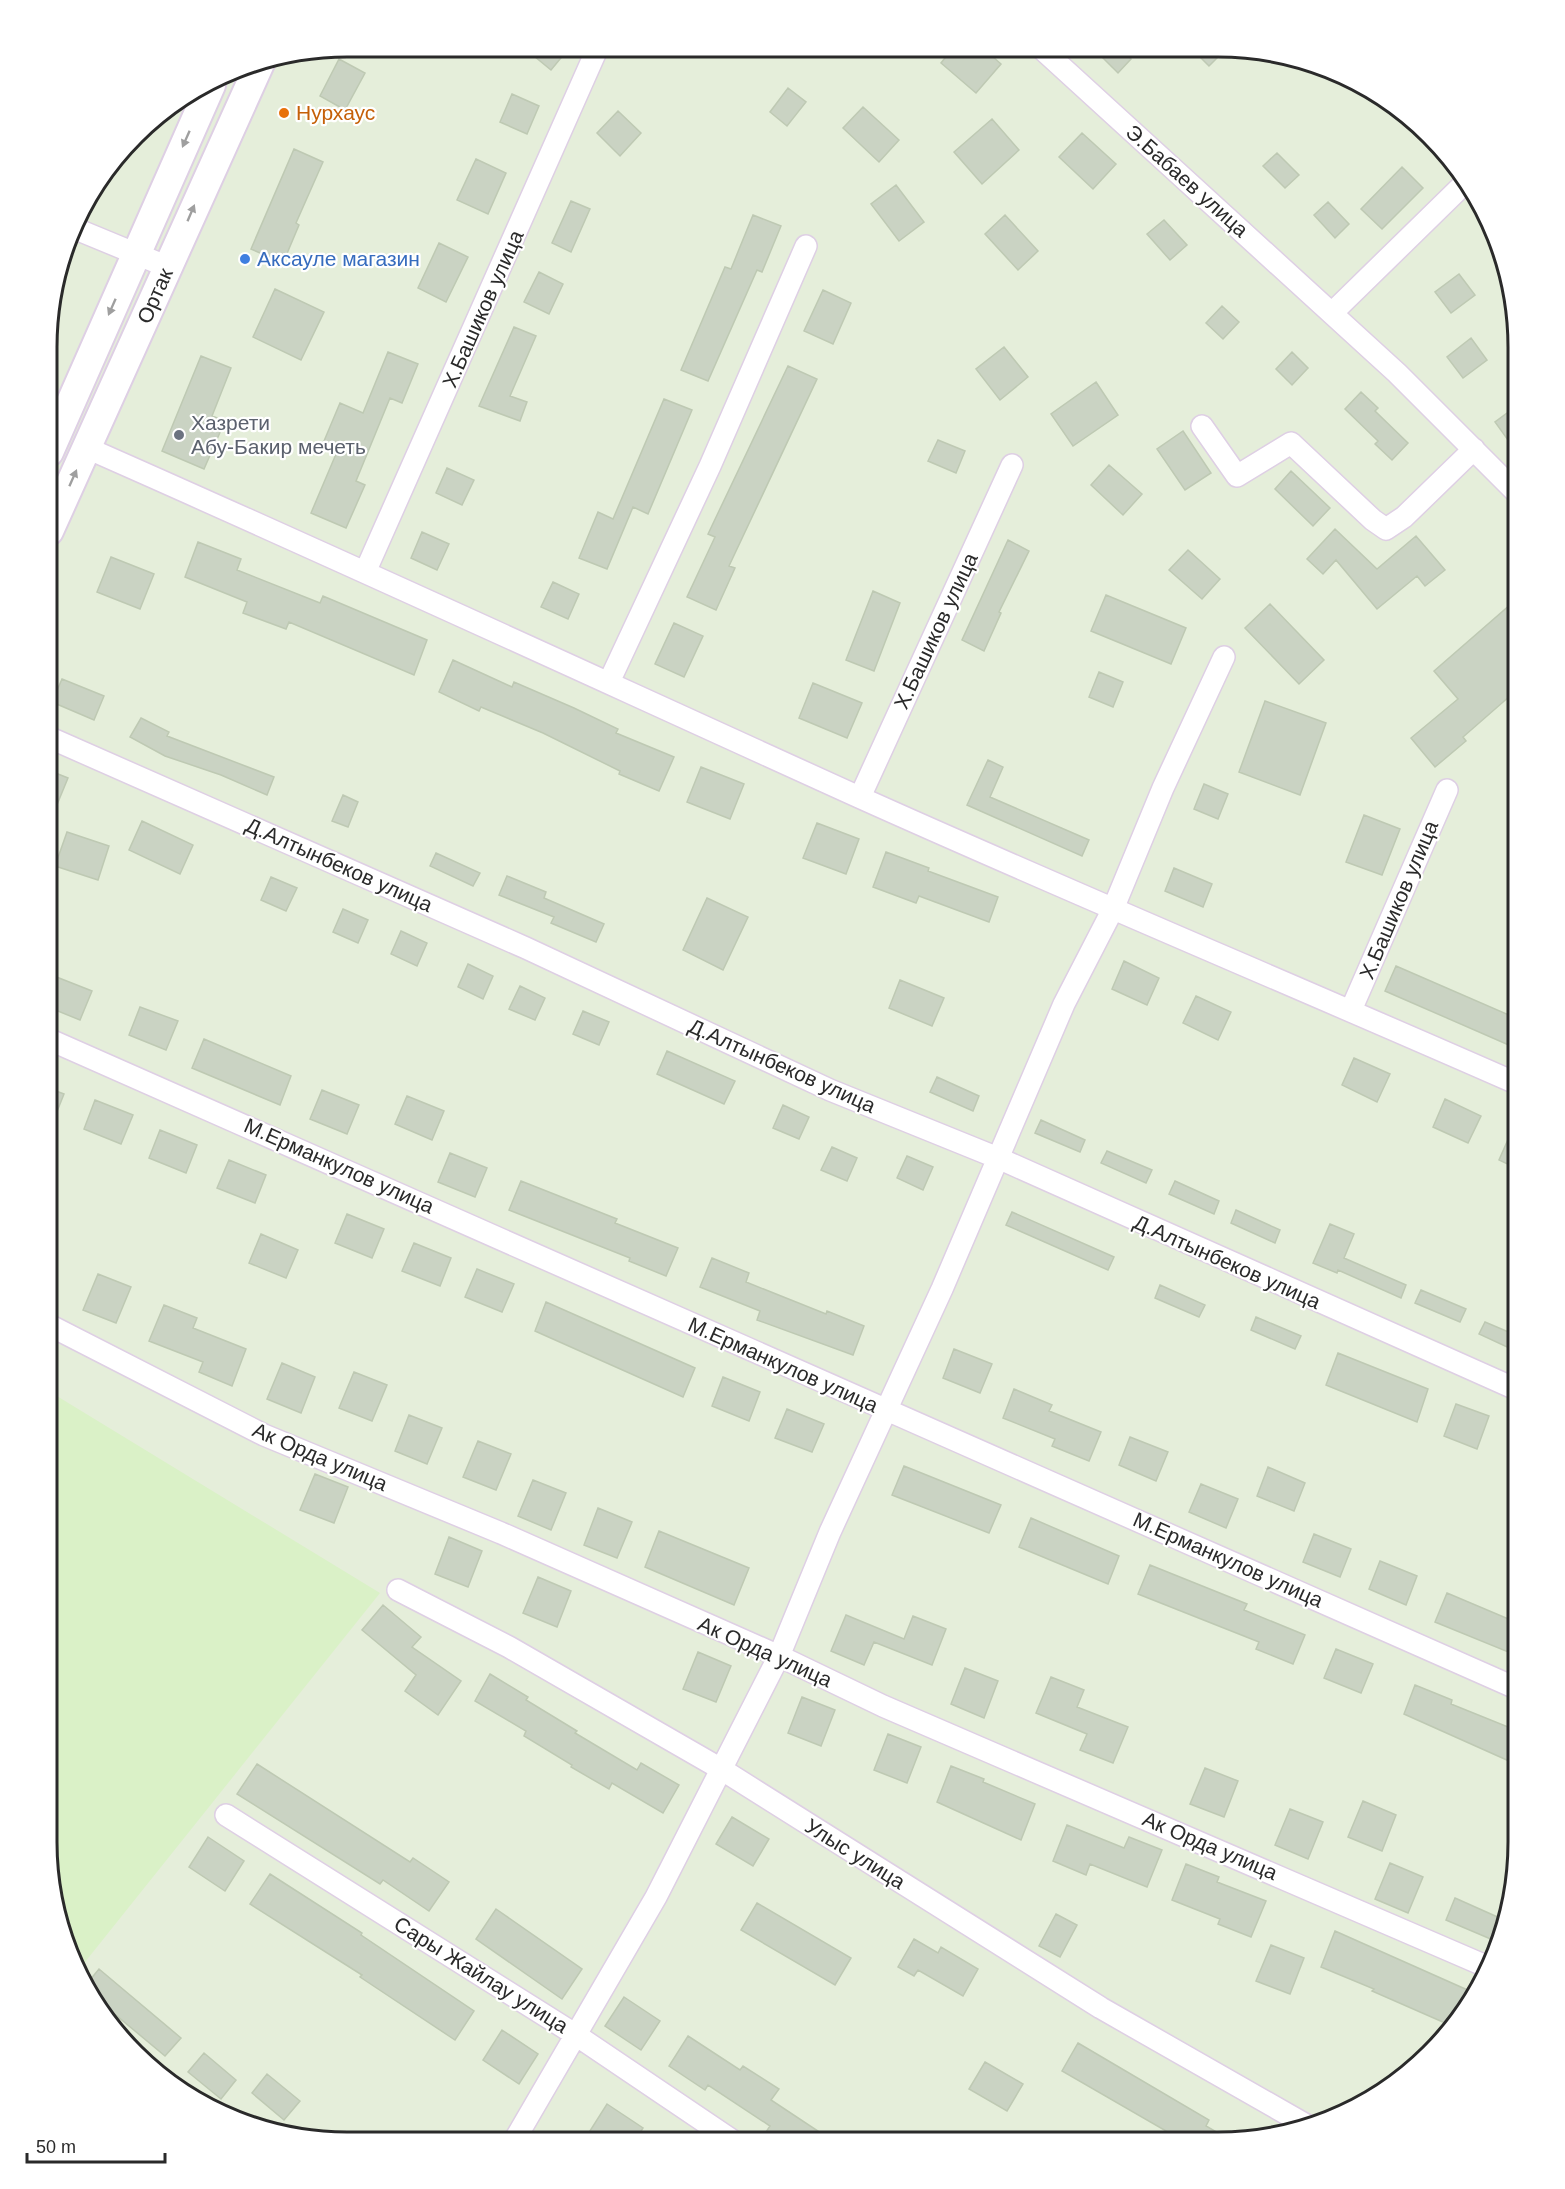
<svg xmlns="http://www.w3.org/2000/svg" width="1565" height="2189" viewBox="0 0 1565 2189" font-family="Helvetica,sans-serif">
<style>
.education{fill:#daf1c7}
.building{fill:#cad3c3;stroke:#bec9b3;stroke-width:1.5}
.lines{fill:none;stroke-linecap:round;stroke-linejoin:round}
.street-casing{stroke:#decfe4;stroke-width:24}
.secondary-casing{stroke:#decfe4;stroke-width:32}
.street{stroke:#fff;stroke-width:21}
.secondary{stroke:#fff;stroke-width:28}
.oneway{fill:#9f9f9f}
.food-dot{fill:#e8710a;stroke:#fff;stroke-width:2}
.shop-dot{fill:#3f7fe0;stroke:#fff;stroke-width:2}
.worship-dot{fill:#6b7280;stroke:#fff;stroke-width:2}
.labels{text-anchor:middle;stroke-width:4.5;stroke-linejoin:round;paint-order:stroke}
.food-label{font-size:21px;fill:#c56008;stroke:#fff;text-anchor:start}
.street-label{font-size:21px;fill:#2a2a2a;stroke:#fff}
.shop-label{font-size:21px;fill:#366cbe;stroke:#fff;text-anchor:start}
.worship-label{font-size:21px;fill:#5b616d;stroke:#fff;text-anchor:start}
.rim{fill:none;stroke:#2a2a2a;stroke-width:3}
</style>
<rect width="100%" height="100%" fill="#e5eeda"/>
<path class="education" d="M47 1390 380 1593 77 1972 52 1901 47 1842Z"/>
<path class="building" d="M523 47H570L551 70Z
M953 48H983L1001 64 976 93 941 63Z
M1094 49H1121L1131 59 1118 73Z
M1192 49H1226L1209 66Z
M339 59 365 73 345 110 320 96Z
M788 88 806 102 787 126 770 112Z
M512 94 539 106 527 134 500 122Z
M863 107 899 140 879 162 843 128Z
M618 111 641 133 620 156 597 133Z
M992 119 1019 150 982 184 954 152Z
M1082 133 1116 164 1093 189 1059 157Z
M294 149 323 162 296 223 299 225 283 263 251 249Z
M1277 153 1299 175 1285 188 1263 166Z
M476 159 506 173 488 214 457 200Z
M1402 167 1423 188 1382 229 1361 209Z
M896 185 924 222 899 241 871 204Z
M571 201 590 209 571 252 552 243Z
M1328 202 1349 224 1335 238 1314 215Z
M753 215 781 226 762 272 757 270 708 381 681 370 725 267 731 269Z
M1005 215 1038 251 1018 270 985 234Z
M1164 220 1187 245 1170 260 1147 234Z
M439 243 468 257 446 302 418 288Z
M539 272 563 284 549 314 524 302Z
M1459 274 1475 295 1451 313 1435 292Z
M275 289 324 312 301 360 253 337Z
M823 290 851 303 833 344 804 331Z
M1222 306 1239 322 1223 339 1206 323Z
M514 327 536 336 510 396 527 402 520 421 479 406Z
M1471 338 1487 360 1463 378 1447 357Z
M1004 347 1028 377 1000 400 976 369Z
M388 352 418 364 402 403 390 398 356 481 365 485 346 528 311 513 339 447 324 441 340 403 363 413Z
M1292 352 1308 368 1292 385 1276 369Z
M201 356 231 368 212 416 225 421 204 469 162 451Z
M788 366 817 379 729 566 735 568 716 610 687 597 715 537 708 534Z
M1096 382 1118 415 1073 446 1051 414Z
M1361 392 1378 408 1375 411 1408 443 1392 460 1375 444 1378 441 1345 409Z
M664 399 692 410 648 514 633 507 607 569 579 558 598 512 613 519Z
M1518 405V454L1495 422Z
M1183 431 1211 473 1185 490 1157 449Z
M938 440 965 451 956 473 928 461Z
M1109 465 1142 494 1123 515 1091 485Z
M447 468 474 480 462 505 436 493Z
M1291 471 1330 508 1313 526 1275 489Z
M1335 529 1377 569 1416 536 1445 570 1425 586 1417 576 1377 609 1336 560 1323 574 1307 559Z
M422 532 449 544 437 570 411 558Z
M1008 540 1029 551 999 612 1001 613 984 651 962 640Z
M198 542 241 559 237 570 320 603 323 596 427 640 414 675 289 622 286 629 243 613 247 602 185 577Z
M1188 550 1220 579 1202 599 1169 570Z
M111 557 154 574 140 609 97 592Z
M553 582 579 594 568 619 541 607Z
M873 591 900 603 874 671 846 660Z
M1106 595 1186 628 1171 664 1091 631Z
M1518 598V689L1463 737 1466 741 1435 767 1411 738 1458 699 1434 671Z
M1270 604 1324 660 1299 684 1245 628Z
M674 623 703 636 684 677 655 664Z
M453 660 512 687 514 682 574 708 618 729 616 733 674 757 659 791 619 774 620 771 543 733 481 707 479 711 439 692Z
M1099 672 1123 682 1113 707 1089 697Z
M62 679 104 696 94 720 52 702Z
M813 683 862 703 847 738 799 718Z
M1265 701 1326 723 1300 795 1239 772Z
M141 718 169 732 167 736 274 777 267 795 221 775 165 756 130 737Z
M988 760 1003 767 990 797 1089 840 1082 856 967 805Z
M701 767 744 784 730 819 687 802Z
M48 770 68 778 49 824H48Z
M1204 784 1228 794 1218 819 1194 809Z
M343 795 358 802 348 827 332 821Z
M1364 815 1400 829 1382 875 1346 862Z
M142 821 193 845 180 874 129 850Z
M817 823 859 839 846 874 803 858Z
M67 832 109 846 98 880 55 866Z
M886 852 929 868 928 871 998 897 989 922 919 896 916 903 873 887Z
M436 853 480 873 473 886 430 866Z
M1174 868 1212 884 1203 907 1165 891Z
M507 876 546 892 544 898 604 924 596 942 551 923 554 917 499 895Z
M271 877 297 888 286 911 261 900Z
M707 898 748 917 723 970 683 950Z
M343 909 368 920 358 943 333 932Z
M401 931 427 943 417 966 391 954Z
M1124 961 1159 978 1147 1005 1112 989Z
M468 964 493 976 483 999 458 987Z
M1396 966 1518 1019V1049L1385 991Z
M54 976 92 991 80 1020 48 1007V992Z
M900 980 944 998 932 1026 889 1008Z
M520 986 545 998 535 1020 509 1009Z
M1196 996 1231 1012 1218 1040 1183 1023Z
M140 1007 178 1021 166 1050 129 1035Z
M583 1011 609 1022 599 1045 573 1034Z
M204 1039 291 1076 280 1105 192 1068Z
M667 1051 735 1081 724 1104 657 1074Z
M1354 1058 1390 1074 1377 1102 1342 1085Z
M937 1077 979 1096 973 1111 930 1092Z
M48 1088 64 1094 48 1134Z
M322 1090 359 1105 347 1134 310 1119Z
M407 1096 444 1111 432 1140 395 1124Z
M1445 1099 1481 1116 1468 1143 1433 1127Z
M95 1100 133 1115 121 1144 84 1129Z
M783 1105 809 1117 799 1139 773 1128Z
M1518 1117V1169L1499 1160Z
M1041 1120 1085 1140 1080 1152 1035 1133Z
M160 1130 197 1145 186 1173 149 1158Z
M832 1147 857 1158 847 1181 821 1170Z
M1107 1151 1152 1170 1146 1183 1101 1163Z
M450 1153 487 1168 475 1197 438 1182Z
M907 1156 933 1167 923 1190 897 1178Z
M229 1160 266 1175 255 1203 217 1188Z
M521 1181 617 1219 615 1223 678 1248 666 1276 629 1261 630 1258 509 1210Z
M1175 1181 1219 1201 1214 1214 1169 1194Z
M1236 1210 1280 1230 1275 1243 1231 1223Z
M1012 1212 1114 1257 1108 1270 1006 1225Z
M347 1214 384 1229 372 1258 335 1243Z
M1330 1224 1354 1234 1344 1258 1406 1285 1401 1298 1338 1270 1337 1273 1313 1263Z
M261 1234 298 1250 286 1278 249 1263Z
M414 1243 451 1258 440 1286 402 1271Z
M712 1258 749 1273 746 1282 826 1314 827 1311 864 1326 853 1355 757 1320 760 1311 700 1287Z
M477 1269 514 1284 502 1312 465 1297Z
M98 1274 131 1287 116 1323 83 1310Z
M1160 1285 1205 1305 1199 1317 1155 1298Z
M1421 1290 1466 1309 1460 1322 1415 1303Z
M546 1302 695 1368 683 1397 535 1331Z
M164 1305 197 1318 193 1328 246 1349 232 1386 199 1372 203 1362 149 1341Z
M1256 1317 1301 1336 1295 1349 1251 1330Z
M1485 1322 1518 1336V1352L1479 1334Z
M954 1349 992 1364 980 1393 943 1378Z
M1338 1353 1428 1389 1417 1422 1326 1385Z
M282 1363 315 1377 301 1413 267 1399Z
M354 1372 387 1385 372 1421 339 1408Z
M723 1377 760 1392 749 1421 712 1406Z
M1014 1389 1052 1405 1049 1411 1101 1432 1089 1461 1052 1446 1055 1439 1003 1418Z
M1456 1404 1489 1416 1477 1449 1444 1436Z
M787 1409 824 1424 812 1452 775 1438Z
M409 1415 442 1428 427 1464 395 1451Z
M1130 1437 1168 1452 1156 1481 1119 1465Z
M478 1441 511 1454 496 1490 463 1477Z
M904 1466 1001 1505 989 1533 892 1495Z
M1268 1467 1305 1483 1294 1511 1257 1496Z
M315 1474 348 1487 334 1523 300 1510Z
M533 1480 566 1493 551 1530 518 1516Z
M1201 1484 1238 1499 1226 1528 1189 1512Z
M598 1508 632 1522 617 1558 584 1545Z
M1031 1518 1119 1556 1108 1584 1019 1547Z
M659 1531 749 1568 734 1605 645 1567Z
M1314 1534 1351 1549 1340 1577 1303 1562Z
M449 1537 482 1551 468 1587 435 1574Z
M1380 1561 1417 1576 1406 1605 1369 1589Z
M1150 1565 1247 1604 1244 1610 1305 1635 1293 1664 1256 1649 1259 1642 1138 1594Z
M538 1577 571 1591 557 1627 523 1613Z
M1447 1593 1518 1623V1656L1435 1622Z
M383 1605 421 1637 412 1647 461 1681 438 1715 405 1691 416 1675 362 1630Z
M846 1615 904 1639 913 1616 946 1629 932 1665 874 1642 864 1665 831 1651Z
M1336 1649 1373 1664 1361 1693 1324 1678Z
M698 1652 731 1666 716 1702 683 1689Z
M965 1668 998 1681 984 1718 951 1704Z
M490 1674 528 1697 526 1700 577 1731 575 1733 637 1770 641 1763 679 1785 663 1813 612 1783 609 1789 571 1767 572 1765 524 1736 526 1731 475 1701Z
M1051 1677 1084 1690 1077 1707 1128 1727 1113 1763 1080 1750 1087 1734 1036 1713Z
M1415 1685 1452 1700 1451 1704 1518 1731V1765L1404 1714Z
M802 1697 835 1710 821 1746 788 1733Z
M888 1734 921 1747 907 1783 874 1770Z
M257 1764 410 1862 413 1858 449 1882 429 1911 383 1880 380 1884 237 1794Z
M951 1766 984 1779 983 1782 1035 1804 1021 1840 937 1802Z
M1205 1768 1238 1781 1224 1817 1190 1804Z
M1363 1801 1396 1815 1382 1851 1348 1837Z
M1290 1809 1323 1822 1308 1859 1275 1845Z
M732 1817 769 1839 753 1866 716 1844Z
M1067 1825 1124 1848 1129 1837 1162 1850 1147 1887 1090 1864 1086 1875 1053 1861Z
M208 1837 244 1861 225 1891 189 1867Z
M1390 1863 1423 1877 1408 1913 1375 1899Z
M1186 1864 1219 1877 1217 1882 1266 1901 1251 1937 1218 1924 1220 1919 1172 1900Z
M270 1874 362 1933 361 1935 474 2011 455 2040 360 1977 362 1975 250 1904Z
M1455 1898 1502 1919 1493 1940 1446 1920Z
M757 1903 851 1958 835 1985 741 1930Z
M496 1909 582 1969 562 1999 476 1939Z
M1056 1914 1077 1925 1060 1957 1039 1946Z
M1335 1931 1472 1992 1462 2015 1452 2026 1372 1991 1374 1989 1321 1967Z
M914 1939 938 1953 941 1947 978 1969 963 1996 918 1970 914 1976 898 1967Z
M1271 1945 1304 1958 1290 1994 1256 1981Z
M99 1969 181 2038 165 2056 87 1991 85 1986Z
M624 1997 660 2021 641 2050 605 2026Z
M502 2030 538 2054 519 2084 483 2060Z
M688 2036 740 2070 743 2066 779 2089 771 2100 833 2141H760L770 2126 708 2085 705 2090 669 2066Z
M1078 2043 1209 2120 1206 2126 1232 2141 1185 2142 1062 2071Z
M204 2053 236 2080 221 2099 188 2072Z
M985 2062 1023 2084 1007 2111 969 2089Z
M267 2074 300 2101 284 2120 252 2093Z
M607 2104 643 2128 635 2141H599L588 2134Z"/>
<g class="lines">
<defs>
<path id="street" d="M1042 49 1397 373 1518 494
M76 229 168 267
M1332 313 1466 182
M1202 426 1237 476 1291 443 1373 520 1386 529 1404 517 1474 449
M87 448C346 562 603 681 861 798 1079 896 1300 988 1518 1084
M366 570 598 47
M609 682 710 466 806 246
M48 737 526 948 830 1090 998 1158 1518 1390
M860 797 1012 465
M1351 1010 1447 790
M48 1039 1518 1689
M47 1324 264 1435 501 1533 779 1656 883 1706 1488 1967
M398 1590 509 1647 721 1769 1101 2008 1308 2126
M226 1815 576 2035 733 2141
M514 2141 656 1897 779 1656 830 1532 942 1289 1064 1004 1113 909 1163 788 1224 657"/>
<path id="secondary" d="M49 452 211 85
M49 531 261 61"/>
</defs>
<use href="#street" class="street-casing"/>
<use href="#secondary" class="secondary-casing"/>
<use href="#street" class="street"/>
<use href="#secondary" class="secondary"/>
</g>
<defs><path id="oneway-solid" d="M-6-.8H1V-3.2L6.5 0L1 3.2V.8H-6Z" transform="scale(1.5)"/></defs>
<g class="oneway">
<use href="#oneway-solid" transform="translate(186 139) rotate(114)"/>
<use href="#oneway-solid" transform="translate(191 213) rotate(-67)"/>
<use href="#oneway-solid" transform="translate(112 307) rotate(114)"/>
<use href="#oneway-solid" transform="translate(73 478) rotate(-66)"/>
</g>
<circle class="food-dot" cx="284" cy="113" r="6"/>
<circle class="shop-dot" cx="245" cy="259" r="6"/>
<circle class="worship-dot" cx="179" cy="435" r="6"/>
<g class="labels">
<g class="food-label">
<text x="296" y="120">Нурхаус</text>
</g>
<g class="street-label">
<text transform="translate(1187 181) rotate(42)" y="7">Э.Бабаев улица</text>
<text transform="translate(155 296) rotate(-66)" y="7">Ортак</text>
<text transform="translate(483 309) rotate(-66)" y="7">Х.Башиков улица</text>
<text transform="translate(936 631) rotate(-65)" y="7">Х.Башиков улица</text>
<text transform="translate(339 865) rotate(24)" y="7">Д.Алтынбеков улица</text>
<text transform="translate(1399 900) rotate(-67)" y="7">Х.Башиков улица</text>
<text transform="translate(782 1066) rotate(24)" y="7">Д.Алтынбеков улица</text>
<text transform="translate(339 1166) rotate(24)" y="7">М.Ерманкулов улица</text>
<text transform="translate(1227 1262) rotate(24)" y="7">Д.Алтынбеков улица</text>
<text transform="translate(783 1365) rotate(24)" y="7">М.Ерманкулов улица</text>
<text transform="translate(320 1457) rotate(23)" y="7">Ак Орда улица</text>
<text transform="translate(1228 1560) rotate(24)" y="7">М.Ерманкулов улица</text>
<text transform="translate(765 1652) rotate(24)" y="7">Ак Орда улица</text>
<text transform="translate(1210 1846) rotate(23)" y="7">Ак Орда улица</text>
<text transform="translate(855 1854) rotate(32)" y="7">Улыс улица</text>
<text transform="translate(481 1975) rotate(32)" y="7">Сары Жайлау улица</text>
</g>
<g class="shop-label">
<text x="257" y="266">Аксауле магазин</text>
</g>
<g class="worship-label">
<text x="191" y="430">Хазрети<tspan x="191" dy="24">Абу-Бакир мечеть</tspan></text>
</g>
</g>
<path d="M0 0H1565V2189H0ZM347 57H1218A290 290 0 0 1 1508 347V1842A290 290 0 0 1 1218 2132H347A290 290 0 0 1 57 1842V347A290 290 0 0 1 347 57Z" fill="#fff" fill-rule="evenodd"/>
<path class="rim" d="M347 57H1218A290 290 0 0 1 1508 347V1842A290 290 0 0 1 1218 2132H347A290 290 0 0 1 57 1842V347A290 290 0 0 1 347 57Z"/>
<path d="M27 2153v9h138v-9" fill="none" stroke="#2a2a2a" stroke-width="3"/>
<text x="36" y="2153" font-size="18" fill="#2a2a2a" stroke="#ffffff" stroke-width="4.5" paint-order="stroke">50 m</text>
</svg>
